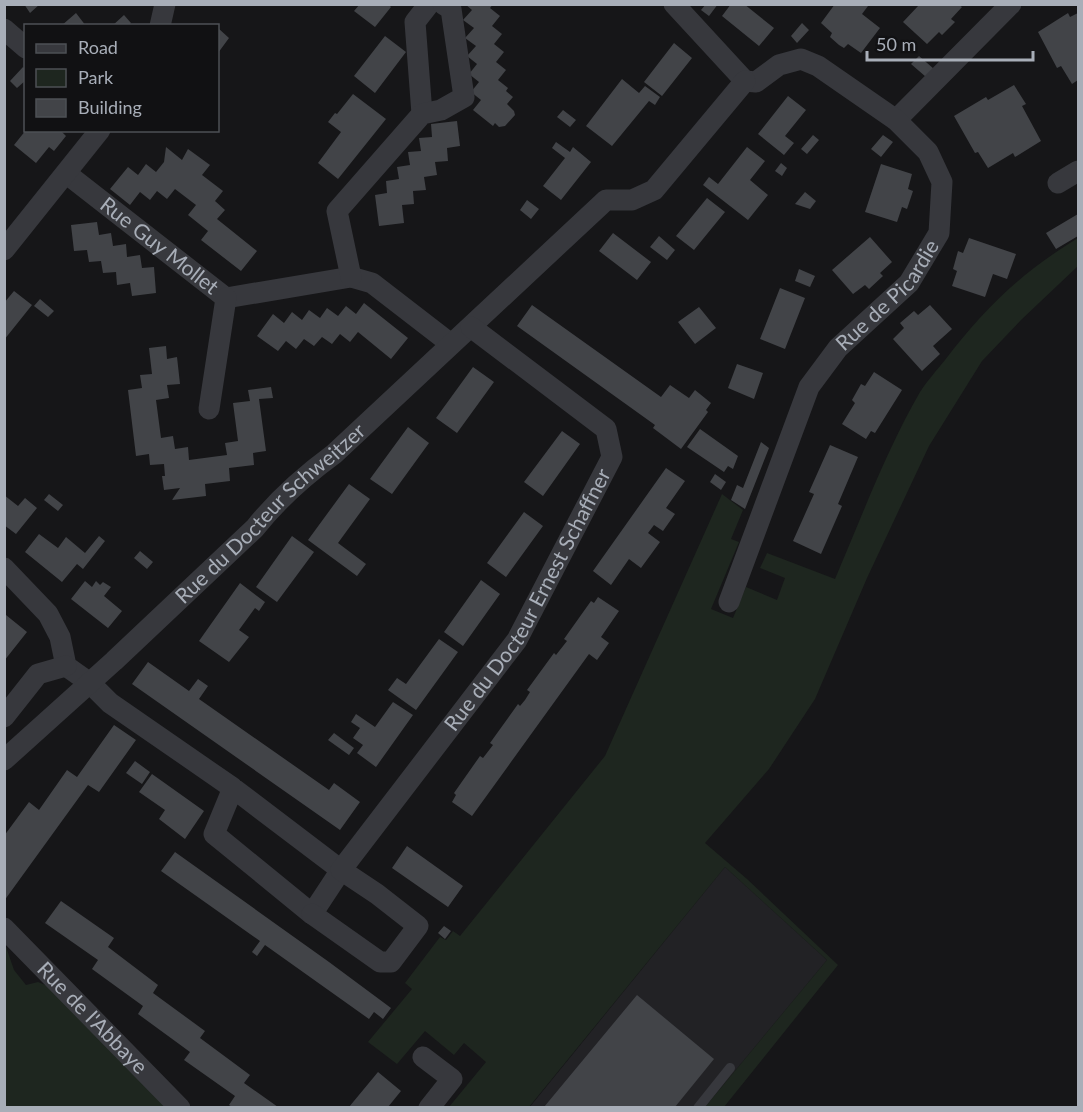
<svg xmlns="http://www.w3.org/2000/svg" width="1083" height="1112" viewBox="0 0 1083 1112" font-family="Lato,sans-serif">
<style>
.built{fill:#222225}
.green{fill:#1e261f}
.building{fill:#424448}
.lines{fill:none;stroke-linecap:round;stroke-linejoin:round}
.service{stroke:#37383d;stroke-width:10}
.minor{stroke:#37383d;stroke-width:21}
.labels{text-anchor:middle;stroke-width:5;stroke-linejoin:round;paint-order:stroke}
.street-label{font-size:21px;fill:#a8aeb8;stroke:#111113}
</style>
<rect width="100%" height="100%" fill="#161618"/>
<path class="built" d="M725 867 827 960 705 1107 529 1108Z"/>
<path class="green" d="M1078 238V266L1021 320 982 361 929 446 867 578 815 699 769 769 705 843 747 879 838 965 724 1107H705L827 960 725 867 529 1107H449L486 1062 464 1043 454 1055 425 1031 397 1064 368 1042 412 989 405 983 440 937 446 940 453 931 460 936 605 756 722 494 743 510 731 539 739 542 711 609 733 618 746 587 777 600 785 578 760 568 767 553 835 579C862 516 886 451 920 392 927 381 937 370 945 360 985 308 1022 272 1078 238Z
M4 941 14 970 26 985 38 982 50 987 166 1107 5 1108Z"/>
<path class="building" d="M24 4H40L30 13Z
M360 4H388L391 7 375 27 354 11Z
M465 4H493L490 8 500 16 492 26 502 34 494 44 504 52 496 62 506 70 498 80 508 88 506 91 513 97 507 104 514 111 515 115 505 126 499 127 495 123 493 126 473 110 481 100 471 92 479 82 469 74 477 64 467 56 476 46 465 38 474 28 463 20 472 10Z
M706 4H718L709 16 701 10Z
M731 4H744L774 28 759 46 722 16Z
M835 4H866L868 6 862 14 880 28 861 53 848 44 844 48 839 45 830 37 832 33 821 23Z
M919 5H959L962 7 951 19 955 22 942 35 939 32 927 44 903 22Z
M76 13 86 26H61Z
M1068 13 1070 17 1078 13V80L1072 84 1061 66 1057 68 1038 32Z
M124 15 131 23 128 26H112Z
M802 23 809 30 797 43 791 36Z
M218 28 229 38 218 53Z
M385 36 406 52 375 93 354 76Z
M674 43 692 58 662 96 644 82Z
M919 56 934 69 926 77 911 64Z
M23 67 26 70V80L17 88 10 81Z
M622 79 639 93 645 86 660 97 655 105 649 101 612 146 586 126Z
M1014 85 1026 104 1022 106 1041 141 1015 157 1013 153 988 168 978 152 975 153 954 116 986 97 988 100Z
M353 94 386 119 338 179 318 163 341 132 328 122 335 113 337 114Z
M788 96 806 110 785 136 794 143 784 155 758 134Z
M563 110 576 120 570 127 557 117Z
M457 121 460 146 447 148 448 161 435 162 437 175 424 177 426 190 413 191 414 204 402 205 404 223 379 226 375 195 387 193 386 181 399 179 397 167 410 165 408 152 421 151 419 138 432 137 431 124Z
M26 130H60L66 136 54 151 49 147 36 163 14 145Z
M813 135 819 140 807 154 801 149Z
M883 135 893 142 881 157 871 149Z
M556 142 570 152 573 147 591 162 561 200 543 186 565 158 552 148Z
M166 147 182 160 188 149 210 165 202 175 223 191 215 201 225 210 217 219 257 251 241 271 201 240 208 231 188 215 196 205 175 189 167 199 157 191 150 200 140 192 130 205 110 189 128 167 138 175 146 164 156 172 164 162Z
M747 147 765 161 750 180 768 195 748 220 703 185 709 177 718 184Z
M781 163 787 168 782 176 775 171Z
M881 164 912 174 908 189 913 191 907 209 902 207 897 222 865 212Z
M805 192 816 201 810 209 795 204Z
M707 198 725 212 694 250 676 236Z
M527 200 539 209 531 219 520 210Z
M1078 214V236L1056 249 1046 233Z
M97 222 99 235 111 233 113 246 126 244 127 257 140 255 142 268 154 267 156 293 132 296 130 283 117 285 116 272 103 273 101 261 89 262 87 250 74 251 71 225Z
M613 233 651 262 637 280 599 251Z
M659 236 675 250 667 260 650 247Z
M870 237 892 262 880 273 883 276 869 289 865 285 853 294 832 270Z
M969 238 1016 254 1007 279 993 274 985 297 952 286 957 271 953 269 958 251 963 253Z
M799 269 815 276 810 287 795 281Z
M780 288 805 298 785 349 760 339Z
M14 291 32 305 4 340V303Z
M40 299 54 311 48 317 34 306Z
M364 303 408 338 391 359 358 332 350 342 340 334 332 344 322 337 314 346 304 339 296 349 286 341 278 351 257 336 273 314 284 323 292 312 302 320 309 310 320 318 327 308 338 316 346 306 356 314Z
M532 305 661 397 670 385 689 398 695 390 711 403 706 410 708 412 681 449 653 428 655 425 517 326Z
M930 305 952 329 933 346 940 354 922 371 893 339 904 328 900 323 914 311 918 315Z
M699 307 716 328 695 344 678 322Z
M166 346 167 359 177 357 180 384 167 385 169 398 156 400 161 438 173 436 175 449 188 447 189 460 227 455 225 443 238 441 233 403 250 401 248 390 271 387 273 398 259 399 266 451 253 453 254 465 229 468 230 481 205 484 206 496 172 500 180 488 164 490 162 476H165L164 464 150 465 149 454 136 456 128 390 142 388 140 375 152 374 149 348Z
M737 364 763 373 754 399 728 388Z
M473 367 494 382 457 433 436 418Z
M874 372 902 390 875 433 871 431 866 439 842 424 855 403 852 400 861 384 865 386Z
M408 427 429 443 392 494 370 479Z
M700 429 738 456 733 469 728 466 724 472 687 447Z
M562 431 580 444 543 496 524 482Z
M761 442 769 448 745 509 731 500 737 485 743 488Z
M830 445 858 457 838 504 842 506 821 554 793 541 814 494 809 492Z
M666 468 685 481 666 508 675 514 663 531 654 525 648 533 660 542 641 568 629 559 611 585 593 571Z
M715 474 726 482 721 490 710 482Z
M349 484 370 499 338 543 366 564 357 576 308 540Z
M49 494 63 505 58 511 44 500Z
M4 495 18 506 25 498 37 508 16 534 4 525Z
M524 512 543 526 506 577 487 563Z
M39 534 58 548 66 537 85 553 99 536 105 541 83 569 77 564 62 582 25 552Z
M292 536 314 552 277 602 256 587Z
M140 551 153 562 147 569 134 558Z
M481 580 500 594 463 646 444 632Z
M85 581 92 587 96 581 100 585 103 582 111 587 104 596 122 611 108 628 71 599Z
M240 583 265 602 259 611 255 608 239 630 249 637 229 662 199 641Z
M598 597 619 611 601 637 609 643 597 660 589 654 472 816 452 802 456 795 454 793 480 756 483 758 493 745 490 743 518 704 520 706 525 700 530 692 527 690 554 653 556 655 567 641 564 639 591 601 594 603Z
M6 615 27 632 4 661V617Z
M439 639 458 652 416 710 388 690 397 678 406 684Z
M148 662 189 691 198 679 208 686 199 699 329 790 334 783 360 802 340 830 132 684Z
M393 702 413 715 376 767 357 753 363 745 353 738 360 728 351 722 356 714 375 727Z
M114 725 136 740 99 792 88 785 4 901V836L29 802 39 810 67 770 77 777Z
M334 733 354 748 349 755 328 740Z
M135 761 150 772 142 784 126 773Z
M152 774 204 811 185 839 159 819 165 810 139 792Z
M407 846 463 886 448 907 392 868Z
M175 852 329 962 391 1008 383 1019 374 1012 369 1019 265 945 257 956 252 952 260 941 161 871Z
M61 901 114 938 108 947 158 985 153 993 205 1031 200 1038 250 1075 244 1083 278 1107H232L229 1105 235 1096 184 1060 190 1052 138 1014 143 1006 92 969 98 960 45 923Z
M444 926 451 931 445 939 438 933Z
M637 995 714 1059 675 1107H544Z
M378 1072 401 1091 388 1107H349Z"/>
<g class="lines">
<path class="service" d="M698 1108 730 1068"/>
<g class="minor">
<path d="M674 4 745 81"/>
<path d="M160 26 165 4"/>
<path d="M4 29 26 48"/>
<path d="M422 114 415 22 429 4"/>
<path d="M896 120 1011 4"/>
<path id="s1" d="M67 174 226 298 351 277 372 283 451 344"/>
<path d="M1058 183 1078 171"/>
<path d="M4 250 100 130"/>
<path d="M351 277 337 211 422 114 441 110 464 97 451 9 443 4"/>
<path d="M209 409 226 298"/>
<path d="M4 568 48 614 60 637 66 666 90 683 110 703 233 788 341 870 312 914 214 834 233 788"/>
<path id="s2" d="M729 602 809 387 838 348 909 283 939 233 942 182 928 152 896 120 818 66 801 59 779 65 756 82 745 81"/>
<path d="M4 717 38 674 66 666"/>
<path id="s3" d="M4 760 114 661 255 528C278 499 304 476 334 454L606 200H632L654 190 745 81"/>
<path id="s4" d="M312 914 380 962H391L418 926 377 894 341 870 517 640 612 457 606 429 471 327"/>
<path id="s5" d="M4 928 180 1108"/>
<path d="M423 1057 452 1079 429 1108"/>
</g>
</g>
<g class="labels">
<g class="street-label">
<text dy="7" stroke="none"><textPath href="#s1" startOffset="117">Rue Guy Mollet</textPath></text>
<text dy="7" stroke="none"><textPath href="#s2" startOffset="351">Rue de Picardie</textPath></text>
<text dy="7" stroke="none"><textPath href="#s3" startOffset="363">Rue du Docteur Schweitzer</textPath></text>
<text dy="7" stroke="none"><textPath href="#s4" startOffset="564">Rue du Docteur Ernest Schaffner</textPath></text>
<text dy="7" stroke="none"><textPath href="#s5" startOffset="126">Rue de l'Abbaye</textPath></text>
</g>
</g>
<rect width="1083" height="1112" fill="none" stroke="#a8aeb8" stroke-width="12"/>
<rect x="24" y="24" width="195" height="108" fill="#111113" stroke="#4d5055" stroke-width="1.5"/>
<rect x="36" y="44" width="30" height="9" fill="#37383d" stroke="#4d5055" stroke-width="1.5"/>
<text x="78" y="54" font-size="18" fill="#a8aeb8">Road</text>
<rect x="36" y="69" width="30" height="18" fill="#1e261f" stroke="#4d5055" stroke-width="1.5"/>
<text x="78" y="84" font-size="18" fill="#a8aeb8">Park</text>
<rect x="36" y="99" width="30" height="18" fill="#424448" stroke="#4d5055" stroke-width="1.5"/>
<text x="78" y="114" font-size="18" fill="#a8aeb8">Building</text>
<path d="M867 51v9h166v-9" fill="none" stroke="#a8aeb8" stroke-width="3"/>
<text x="876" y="51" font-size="18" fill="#a8aeb8" stroke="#111113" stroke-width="4.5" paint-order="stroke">50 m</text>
</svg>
